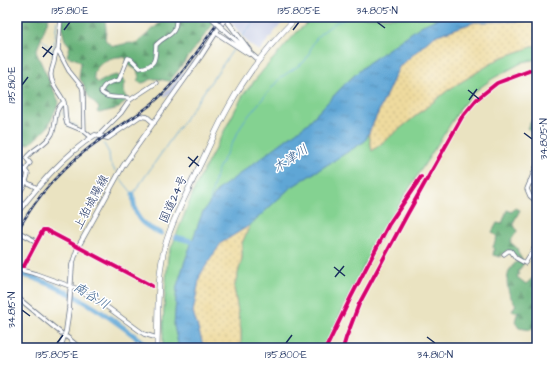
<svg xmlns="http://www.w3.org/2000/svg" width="554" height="365" viewBox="0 0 554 365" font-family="'Architects Daughter','Klee One',sans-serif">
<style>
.industrial{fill:#bbc3de}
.grass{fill:#84d291;stroke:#508078}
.forest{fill:url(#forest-firs);stroke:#43726c}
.sand{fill:url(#sand-dots);stroke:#84847e}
.water{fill:url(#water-ripples);stroke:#3d6a9a}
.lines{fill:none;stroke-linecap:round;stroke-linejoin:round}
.stream{stroke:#5fa6d5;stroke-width:1}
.river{stroke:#5fa6d5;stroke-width:5}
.minor-casing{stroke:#636e81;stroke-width:5}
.major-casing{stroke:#636e81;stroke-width:5.5}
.highway-casing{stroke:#636e81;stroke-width:6}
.minor{stroke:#fff;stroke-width:3.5}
.major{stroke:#fff;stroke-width:4}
.highway{stroke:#fff;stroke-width:5}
.rail-casing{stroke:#1b2f5e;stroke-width:2.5}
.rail{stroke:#fff;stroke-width:1;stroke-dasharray:3;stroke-linecap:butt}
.major-bridge-casing{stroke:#636e81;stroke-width:5.5;stroke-linecap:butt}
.major-bridge{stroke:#fff;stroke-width:4}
.cycleway-casing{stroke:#fff;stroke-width:6}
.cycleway{stroke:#d6006c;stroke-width:4}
.ticks{fill:none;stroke:#1b2f5e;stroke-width:1.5}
.labels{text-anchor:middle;stroke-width:3;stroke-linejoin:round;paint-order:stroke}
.street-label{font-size:12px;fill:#1b2f5e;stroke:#fff}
.water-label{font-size:13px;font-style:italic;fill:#365f8e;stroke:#fff}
.neatline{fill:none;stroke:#1b2f5e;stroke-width:1.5}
.ticks-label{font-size:10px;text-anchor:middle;fill:#1b2f5e}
</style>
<defs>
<pattern id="forest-firs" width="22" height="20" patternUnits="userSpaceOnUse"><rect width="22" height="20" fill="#6bb47b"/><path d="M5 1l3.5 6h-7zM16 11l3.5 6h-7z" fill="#579368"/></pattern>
<pattern id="sand-dots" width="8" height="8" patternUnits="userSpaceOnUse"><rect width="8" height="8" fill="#eeda9e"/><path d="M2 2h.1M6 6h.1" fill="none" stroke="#ccbb8a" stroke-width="1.8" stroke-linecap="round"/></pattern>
<pattern id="water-ripples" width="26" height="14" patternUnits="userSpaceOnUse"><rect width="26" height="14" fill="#5fa6d5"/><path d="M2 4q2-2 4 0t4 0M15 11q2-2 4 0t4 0" fill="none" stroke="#4e88b0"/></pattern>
</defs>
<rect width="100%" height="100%" fill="#fff"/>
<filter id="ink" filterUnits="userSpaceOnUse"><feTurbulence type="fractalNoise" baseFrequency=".025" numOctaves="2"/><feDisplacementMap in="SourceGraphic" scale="8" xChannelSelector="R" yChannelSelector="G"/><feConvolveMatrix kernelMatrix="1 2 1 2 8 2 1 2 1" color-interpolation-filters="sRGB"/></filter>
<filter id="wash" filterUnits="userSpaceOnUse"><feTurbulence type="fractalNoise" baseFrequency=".012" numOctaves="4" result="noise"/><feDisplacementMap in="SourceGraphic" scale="16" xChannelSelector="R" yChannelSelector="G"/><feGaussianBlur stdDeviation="0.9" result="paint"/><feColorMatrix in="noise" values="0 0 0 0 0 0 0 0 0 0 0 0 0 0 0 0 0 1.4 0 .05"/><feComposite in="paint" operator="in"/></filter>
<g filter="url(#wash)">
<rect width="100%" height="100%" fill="#eae3c1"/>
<path class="industrial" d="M229 17H287L259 51 249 44 229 20Z
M217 25 186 74 176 88 166 97 163 95 187 68Z"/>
<path class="grass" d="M314 17H441L421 26 367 64 346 83 307 124 218 190 202 214 185 261 177 286 174 326 179 348H163V323L168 256 196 185 243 95 265 68 298 31Z
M537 45V59L523 62 492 79 474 92 462 106 403 198 363 268 339 317 332 335 325 348H241V331L234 288 242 258V243L250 225 290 188 365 141 369 133 372 151 448 90 500 58Z"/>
<path class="forest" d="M17 17H49L36 52 59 102 48 127 31 143 17 148Z
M62 17H105L106 30 105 39C114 53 122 40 136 44L162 21 159 18 155 19 145 17H208L214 23 170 81C165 81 158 78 153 79 146 80 144 86 137 81L139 77 137 70 130 66 126 58C113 53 92 65 94 79L98 83 109 77 117 75 126 82 123 89 127 99 119 108 99 113 97 112 99 108 88 96 83 83 79 78 81 63 78 60 67 56 70 46 65 40 62 29Z
M536 114H537V135L527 128Z
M515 208 520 210 513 223 517 231 510 242 517 248 518 253 523 261 519 259 508 250 500 257 493 255 494 250 493 247 497 237 492 232 497 223 502 224 507 210 512 212Z
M518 261 524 263 518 272 519 273 517 277 526 284 533 278 537 272V323L531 330 519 328 515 322 517 314 520 313 512 311 516 304 513 302V301C505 288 504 270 518 261Z"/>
<path class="sand" d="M518 21H537V45L500 58 448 90 372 151 369 133 399 67 434 36 475 22Z
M250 225 242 243V258L234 288 241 331V348H204L193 312 200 275 221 243Z"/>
<path class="water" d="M441 17H537V21L475 22 434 36 399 67 365 141 290 188 250 225 221 243 200 275 193 312 204 348H179L174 326 177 286 185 261 202 214 218 190 307 124 346 83 367 64 421 26Z"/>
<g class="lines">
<path class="stream" d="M242 37 257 17
M43 40 45 42 53 53
M53 56 57 21
M62 115 64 111
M69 123 77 126
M95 138 96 139
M104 144 109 153 110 163 116 172
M120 178 133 194 235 47
M211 203 210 201 217 171 244 121 280 78 304 62 308 56 313 43 320 34 336 22 353 17"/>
<path class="river" d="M133 194C134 217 140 225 161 233
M176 237 198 243
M17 273C68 286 110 316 150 348"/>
</g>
</g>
<g filter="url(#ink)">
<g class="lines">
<defs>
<path id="minor" d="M61 17 58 50 69 71 82 87 83 91 84 131 91 137
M58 50C54 54 55 57 54 62 53 66 51 70 51 74 50 84 61 94 64 102 66 110 64 116 67 124L84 131
M130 100 128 98C120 97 107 99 101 92 103 83 112 82 119 80L128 58 131 59 140 68C157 66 155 58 156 45 167 33 177 37 176 17
M99 135 121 113 130 100 156 83
M537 165 527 189 530 196 537 202
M17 175 26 182 37 188
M530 181 537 186
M23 206 17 197C22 189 26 184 28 174L25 170 30 163 26 158C33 148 46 145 52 134 57 123 53 109 64 102
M17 231 37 242
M504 254 508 251H511L516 258 525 263 537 244
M17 266H24L43 230H46L152 286
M17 269 36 274 78 289 107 307 144 334 157 338
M17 297 61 333
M67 337 80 348
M137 348 138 345 141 348"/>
<path id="major" d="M225 18 249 50
M222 28 258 60
M215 32 249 54
M17 213C40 184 63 156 95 135L108 138 140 116 147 117 154 123
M60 348 66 331 69 309 72 265 78 247 123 166 201 56 226 17"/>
<path id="highway" d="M157 348C158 317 157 285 163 254 169 226 184 200 196 173 207 152 216 129 228 108 246 74 270 44 297 17"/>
</defs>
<use href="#minor" class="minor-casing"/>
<use href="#major" class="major-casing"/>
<use href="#highway" class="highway-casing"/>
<use href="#minor" class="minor"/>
<use href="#major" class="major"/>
<use href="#highway" class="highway"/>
<defs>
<path id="rail" d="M17 232C38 193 67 162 104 137 120 125 139 115 154 102 181 78 201 46 222 17"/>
</defs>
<use href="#rail" class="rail-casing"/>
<use href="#rail" class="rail"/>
<defs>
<path id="major-bridge" d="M212 18 222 28"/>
</defs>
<use href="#major-bridge" class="major-bridge-casing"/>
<use href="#major-bridge" class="major-bridge"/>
<defs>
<path id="cycleway" d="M17 266H24L43 230H46L152 286
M326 348 351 297 389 224 421 177
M343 348 346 338 359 304 408 213 462 117 477 99 497 83 537 68"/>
</defs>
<use href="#cycleway" class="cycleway-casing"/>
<use href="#cycleway" class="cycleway"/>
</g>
</g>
<path class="ticks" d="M377 22 385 28M64 30 70 22M293 30 299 22M42 47 53 55M43 57 52 46M22 85 28 77M468 90 479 99M469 100 477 89M524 133 532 139M188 157 199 166M189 167 198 156M334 267 345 276M335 277 344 266M22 310 30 316M427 337 435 343M57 343 63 335M286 343 292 335"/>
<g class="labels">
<g class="street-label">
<text transform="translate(173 199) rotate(-66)" y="4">国道24号</text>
<text transform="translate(91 202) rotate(-62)" y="4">上狛城陽線</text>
</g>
<g class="water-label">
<text transform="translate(290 158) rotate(-34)" y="5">木津川</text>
<text transform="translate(92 295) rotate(31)" y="5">南谷川</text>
</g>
</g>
<rect width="554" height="365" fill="none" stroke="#fff" stroke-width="44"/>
<rect x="22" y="22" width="510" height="321" class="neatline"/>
<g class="ticks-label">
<text x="70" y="14">135.810°E</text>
<text x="299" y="14">135.805°E</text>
<text x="377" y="14">34.805°N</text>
<text transform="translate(11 85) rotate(-90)" y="4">135.810°E</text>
<text transform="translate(543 139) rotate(-90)" y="4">34.805°N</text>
<text transform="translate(11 310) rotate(-90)" y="4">34.815°N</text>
<text x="57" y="358">135.805°E</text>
<text x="286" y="358">135.800°E</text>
<text x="435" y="358">34.810°N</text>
</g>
</svg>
